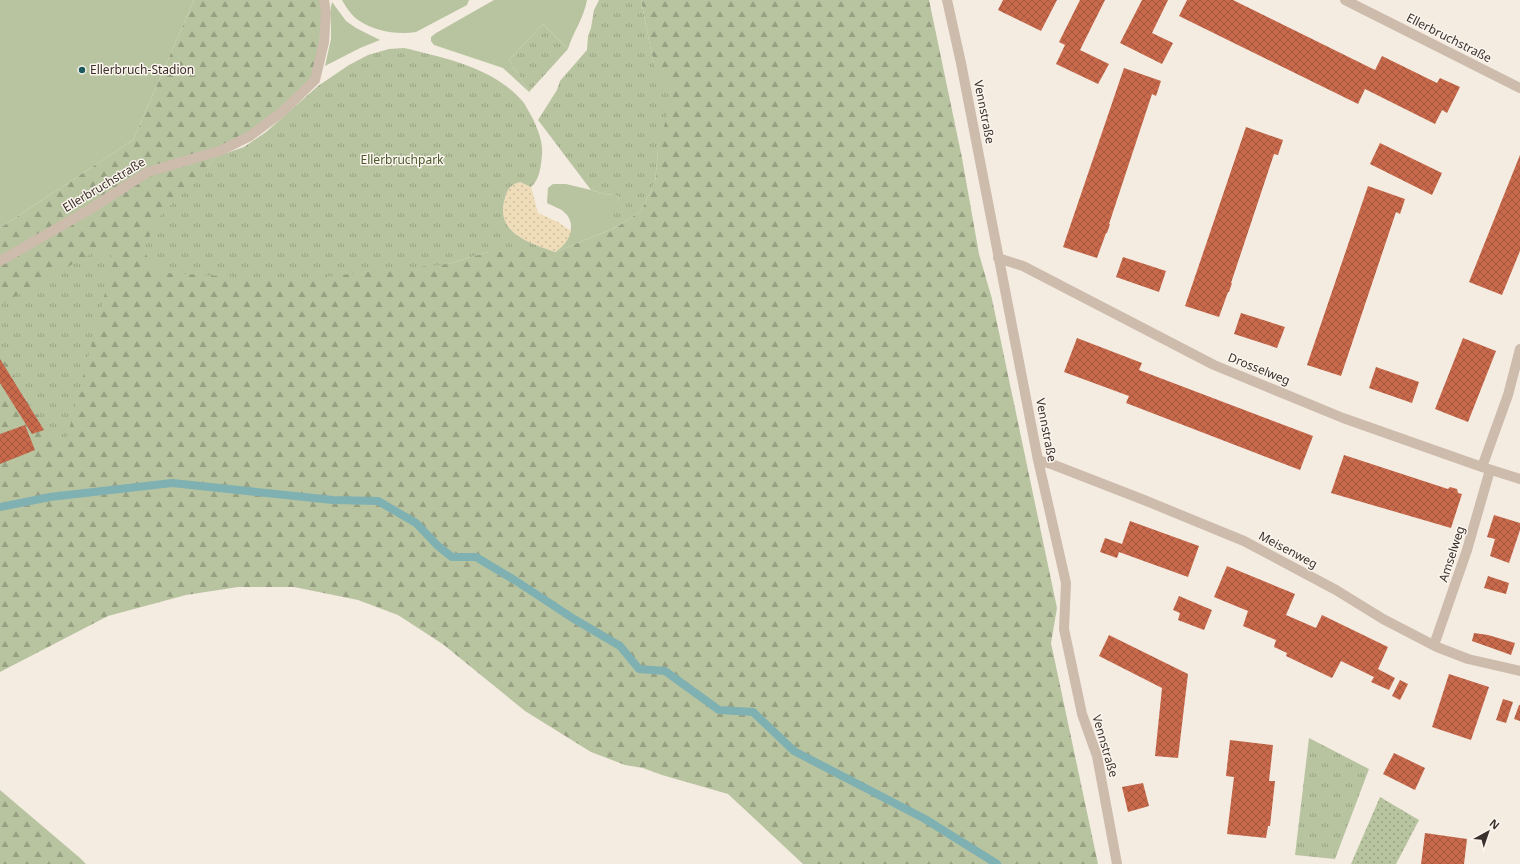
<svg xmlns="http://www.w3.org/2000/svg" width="1520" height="864" viewBox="0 0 1520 864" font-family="'Noto Sans',sans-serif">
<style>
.grass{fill:#b8c4a0}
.forest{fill:url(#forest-firs)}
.sand{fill:url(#sand-dots)}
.park{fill:url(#park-tufts)}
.garden{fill:url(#garden-dots)}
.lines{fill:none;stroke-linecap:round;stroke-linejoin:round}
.stream{stroke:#7fb0b2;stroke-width:8}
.building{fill:url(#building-cross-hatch)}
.service{stroke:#cdbbac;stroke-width:10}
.minor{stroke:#cdbbac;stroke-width:10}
.poi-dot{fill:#1f5a5e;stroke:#fbf5ee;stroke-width:1.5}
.labels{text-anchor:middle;stroke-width:3;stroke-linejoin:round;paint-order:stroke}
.street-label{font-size:12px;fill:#3b302b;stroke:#fbf5ee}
.poi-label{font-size:12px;fill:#3b302b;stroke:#fbf5ee;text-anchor:start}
.park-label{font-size:12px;fill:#4a5a2e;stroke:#fbf5ee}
</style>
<defs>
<pattern id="forest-firs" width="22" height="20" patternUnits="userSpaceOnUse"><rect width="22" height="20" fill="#b8c4a0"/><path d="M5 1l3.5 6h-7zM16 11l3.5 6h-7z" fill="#97a083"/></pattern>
<pattern id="sand-dots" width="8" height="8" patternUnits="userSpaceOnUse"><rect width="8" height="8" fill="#efdcb8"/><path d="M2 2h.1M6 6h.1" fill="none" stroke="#cebd9e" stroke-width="1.8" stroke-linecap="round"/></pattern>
<pattern id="park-tufts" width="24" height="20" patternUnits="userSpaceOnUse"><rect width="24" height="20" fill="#b8c4a0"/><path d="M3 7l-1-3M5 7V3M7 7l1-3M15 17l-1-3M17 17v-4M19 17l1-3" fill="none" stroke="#97a083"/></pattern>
<pattern id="garden-dots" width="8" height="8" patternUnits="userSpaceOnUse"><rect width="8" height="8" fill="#b8c4a0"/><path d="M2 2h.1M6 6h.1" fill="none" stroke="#97a083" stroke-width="1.8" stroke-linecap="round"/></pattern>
<pattern id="building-cross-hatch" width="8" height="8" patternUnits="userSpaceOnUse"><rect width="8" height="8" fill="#c8694b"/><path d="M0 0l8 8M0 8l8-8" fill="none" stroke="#a4573f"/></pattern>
</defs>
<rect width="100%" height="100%" fill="#f4ebe1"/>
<path class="grass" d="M0 0H194L133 140 0 228Z
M342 0H469L467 5 416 32C397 35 374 31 358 20 351 15 346 7 342 0Z
M494 0H587C584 18 573 32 568 49L543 24 509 60 529 92 503 68 434 45 431 41V37L436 33Z
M332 2 346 21 356 28 380 40 360 48 325 66 331 39V7Z
M553 184H566L591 190 605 194 616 195 620 198 606 215 615 228 555 252C567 244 579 225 564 212 560 208 552 206 547 203L548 188Z"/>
<path class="forest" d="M194 0H324L315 80 283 111 215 157 207 168 448 264 488 252H555L615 228 641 211 655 182 658 151 660 76 654 65 641 0H929L962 158 979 254 992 299 1057 608 1051 643 1098 864H803L728 794 662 775 643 768 625 765 591 752 525 711 444 645 398 615 358 600 294 587H238L186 595 108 616 0 672V228L133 140Z
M0 790 80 858 86 864H0Z"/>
<path class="sand" d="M520 182 531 187 538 213 558 222 571 231C568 241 564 246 555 252 530 243 494 233 505 198 507 189 511 184 520 182Z"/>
<path class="park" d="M599 0H641L654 65 673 91 658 151 655 182 641 211 615 228 605 215 620 198 616 195 605 194 591 190 538 120 557 90 560 81 587 50 588 36 591 28 594 10Z
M543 24 568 49 529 92 509 60Z
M404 48C446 58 495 68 524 103 527 108 530 114 533 119 538 130 543 142 542 154 541 166 540 179 531 187L520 182C511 184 507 189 505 198 494 233 530 243 555 252H488L448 264 293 280 167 273 153 265 143 250 159 217 207 168 215 157 244 147 266 132 318 86 349 65 368 55 389 49Z
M103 247 114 259 66 441 49 434 0 353V305Z
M1309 738 1369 769 1335 859 1295 855Z"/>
<path class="garden" d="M1380 797 1419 820 1396 864H1351Z"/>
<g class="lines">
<path class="stream" d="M0 507 50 497 172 483 333 500 378 501 416 523 438 546 452 557H476L516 581 574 619 620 646 639 669 665 671 719 710 753 712 794 751 925 819 997 864"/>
</g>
<path class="building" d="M1003 0H1057L1041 31 998 10Z
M1080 0H1105L1080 50 1109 64 1098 84 1056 64 1065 45 1059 42Z
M1142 0H1168L1152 33 1173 43 1162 64 1120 43Z
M1187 0H1233L1375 70 1382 56 1437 83 1440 78 1460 87 1447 113 1442 110 1435 124 1365 89 1358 104 1179 16Z
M1124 68 1161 81 1156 96 1152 94 1109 224H1110L1107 233H1106L1097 258 1063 247Z
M1246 127 1283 140 1278 155 1274 154 1231 283H1232L1229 292H1228L1219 317 1185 306Z
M1380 143 1442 173 1432 195 1370 164Z
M1520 155V251L1502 295 1469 282Z
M1368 186 1405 199 1400 214 1396 212 1341 376 1307 365Z
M1123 257 1166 271 1159 292 1116 277Z
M1241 313 1285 327 1277 348 1234 334Z
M1077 338 1142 363 1139 370 1313 436 1300 470 1126 403 1129 396 1064 372Z
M1463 338 1496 351 1468 422 1435 409Z
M0 359 44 430 32 434 0 383Z
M1376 367 1419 382 1412 403 1369 388Z
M25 425 35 450 0 464V434Z
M1344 455 1448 489 1450 487 1457 489 1458 493 1462 494 1451 528 1331 493Z
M1494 515 1520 523V530L1509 563 1490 556 1495 539 1487 537Z
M1130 521 1199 546 1188 577 1119 552 1117 558 1100 552 1105 538 1122 544Z
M1227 566 1295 594 1286 615 1316 628 1322 615 1388 647 1378 669 1395 678 1389 690 1371 682 1374 677 1341 661 1332 678 1286 656 1287 653 1274 647 1276 640 1243 626 1248 611 1214 597Z
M1488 576 1509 583 1506 594 1484 588Z
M1179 596 1212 610 1204 630 1178 620 1180 613 1173 610Z
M1474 633 1488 635 1515 643 1511 655 1472 641Z
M1109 635 1188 674 1178 758 1155 756 1162 688 1099 656Z
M1449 674 1489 687 1471 740 1432 727Z
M1400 680 1408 684 1400 700 1392 696Z
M1503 699 1513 702 1506 723 1496 720Z
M1519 705H1520V721L1514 719Z
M1230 740 1273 745 1269 781H1275L1270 826H1268L1266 838 1227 834 1234 777 1226 776Z
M1394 753 1425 768 1415 790 1383 774Z
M1143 783 1149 806 1128 812 1122 787Z
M1425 833 1467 839 1464 864H1421Z"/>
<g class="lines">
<path class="service" d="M0 261 87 211 148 172 222 150 250 136 283 111 315 80 324 42 326 13 324 0"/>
<path class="minor" d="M947 0 961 63 1038 460 1066 583 1064 629 1082 714 1097 756 1117 864
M1345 0 1520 88
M998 258 1023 266 1214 365 1343 418 1482 467 1520 479
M1038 460 1054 465 1144 500 1244 541 1336 590 1383 619 1437 647 1468 659 1520 671
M1482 467 1508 395 1520 349
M1434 645 1467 550 1490 470"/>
</g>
<circle class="poi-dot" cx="82" cy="70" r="4"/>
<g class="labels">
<g class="street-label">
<text transform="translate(1449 38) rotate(27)" y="4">Ellerbruchstraße</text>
<text transform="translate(984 112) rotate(79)" y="4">Vennstraße</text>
<text transform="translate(104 185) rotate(-31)" y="4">Ellerbruchstraße</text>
<text transform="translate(1259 369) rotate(22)" y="4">Drosselweg</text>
<text transform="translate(1046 430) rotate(79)" y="4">Vennstraße</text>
<text transform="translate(1288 550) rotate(28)" y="4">Meisenweg</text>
<text transform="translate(1452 554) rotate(-72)" y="4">Amselweg</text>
<text transform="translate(1105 746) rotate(74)" y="4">Vennstraße</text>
</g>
<g class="poi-label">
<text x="90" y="74">Ellerbruch-Stadion</text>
</g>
<g class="park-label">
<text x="402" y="164">Ellerbruchpark</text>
</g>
</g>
<g transform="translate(1488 832) rotate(40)" stroke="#fbf5ee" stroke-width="3" paint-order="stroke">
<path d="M0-3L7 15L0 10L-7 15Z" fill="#3b302b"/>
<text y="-6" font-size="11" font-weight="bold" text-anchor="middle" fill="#3b302b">N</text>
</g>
</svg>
